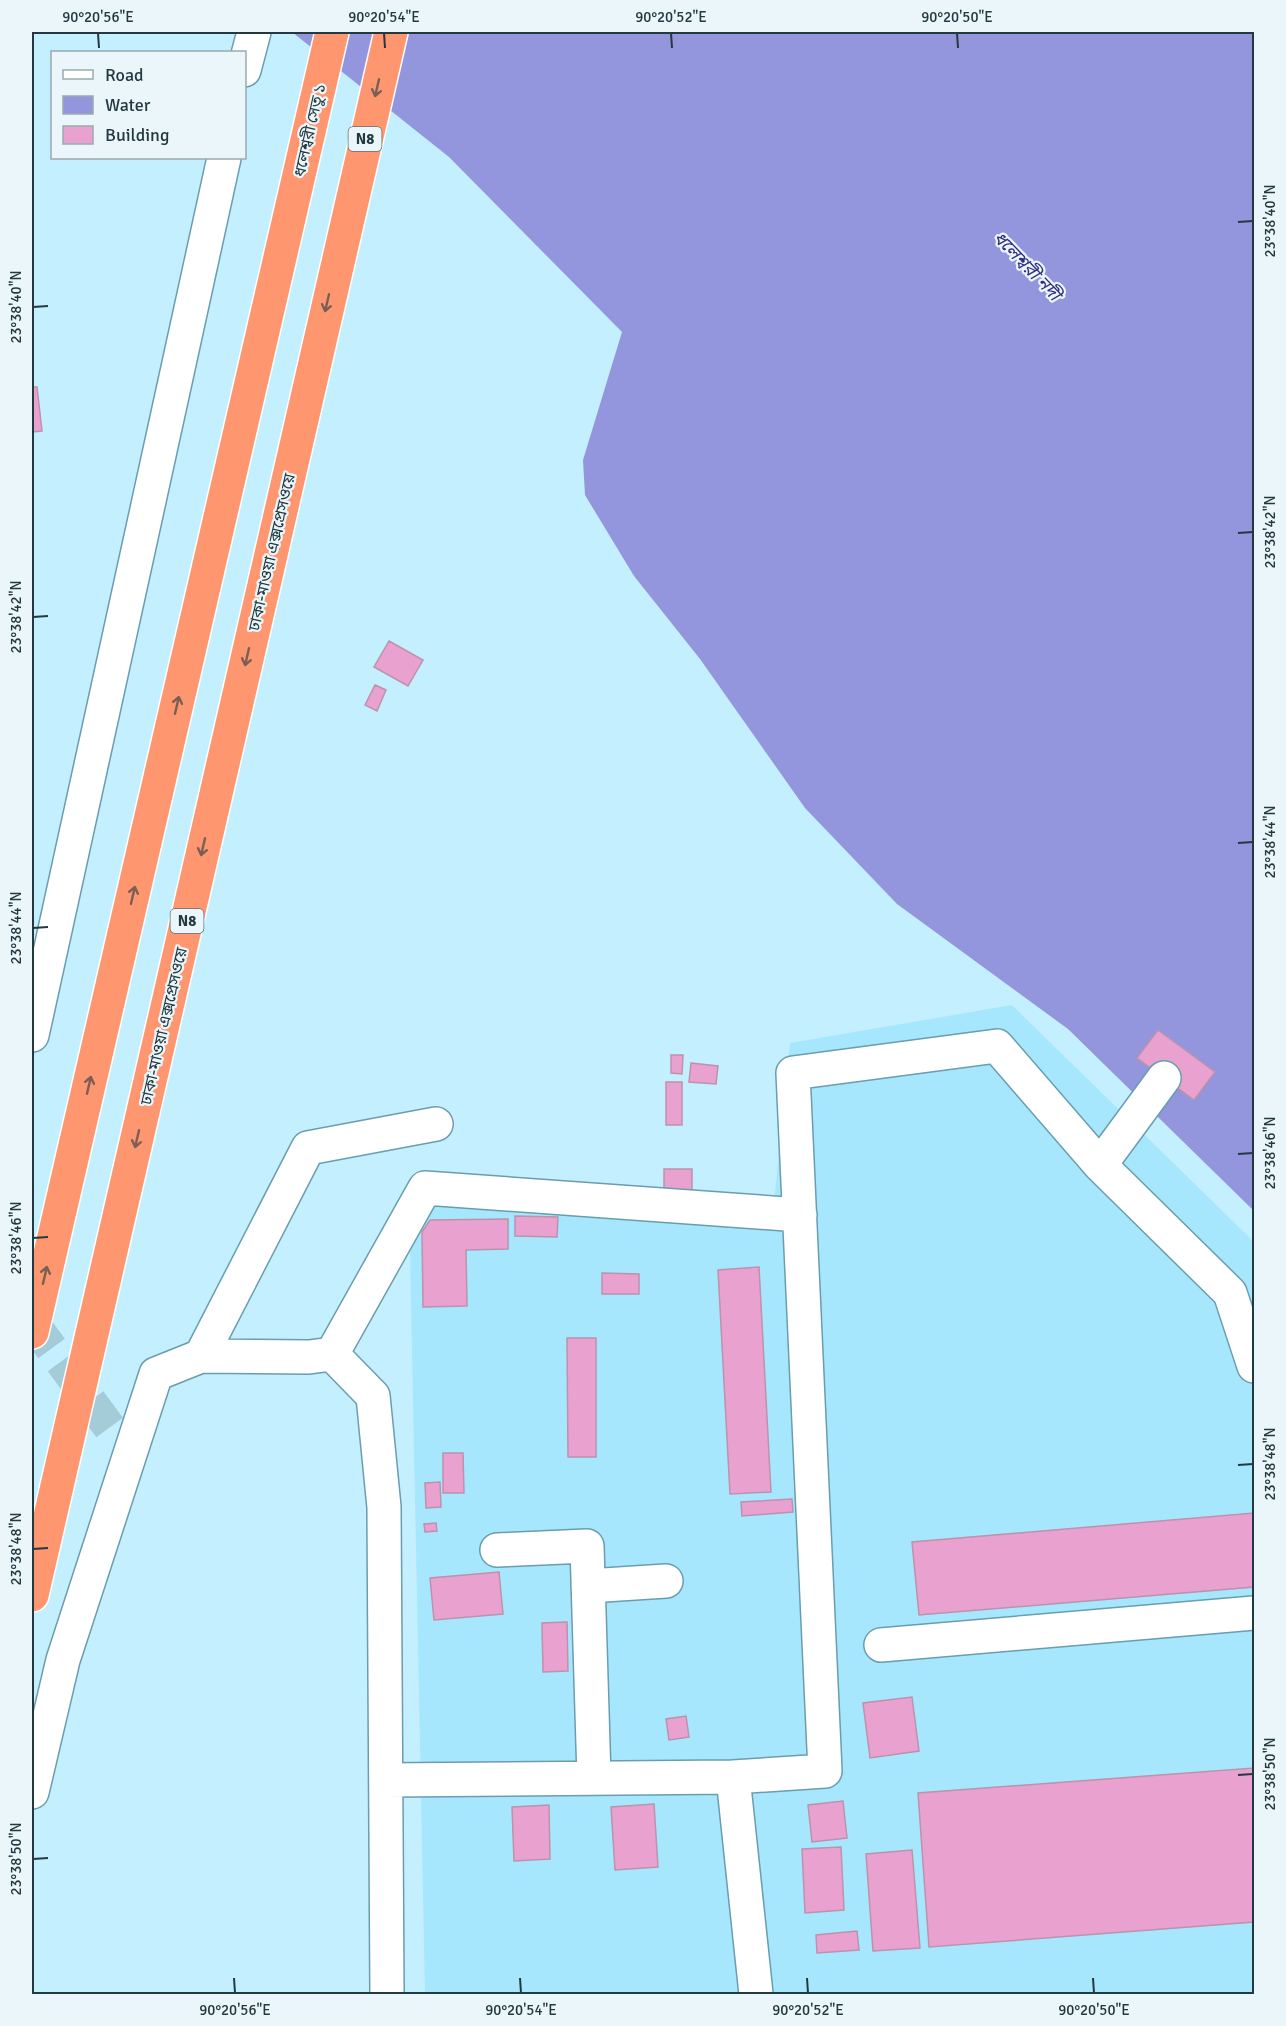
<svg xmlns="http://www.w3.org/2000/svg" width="1286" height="2026" viewBox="0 0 1286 2026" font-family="Signika,'Noto Sans Bengali',sans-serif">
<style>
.built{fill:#a7e7fd}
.water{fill:#9396dc}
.building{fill:#e9a2cf;stroke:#bc92ac;stroke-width:1.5}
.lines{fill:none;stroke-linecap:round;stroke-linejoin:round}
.minor-tunnel{stroke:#a4cbd8;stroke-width:33;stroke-dasharray:33 16;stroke-linecap:butt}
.minor-casing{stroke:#699daf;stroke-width:36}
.highway-casing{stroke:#fff;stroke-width:36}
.minor{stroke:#fff;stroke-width:33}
.highway{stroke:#fe9770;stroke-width:33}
.oneway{stroke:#7b5f53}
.ticks{fill:none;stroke:#233940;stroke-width:2}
.labels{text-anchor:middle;stroke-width:4.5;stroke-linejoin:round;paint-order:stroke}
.shield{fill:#ebf6fa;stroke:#5f7278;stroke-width:1.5}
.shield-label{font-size:15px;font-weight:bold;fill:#233940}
.street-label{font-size:16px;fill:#233940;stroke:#ebf6fa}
.water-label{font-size:18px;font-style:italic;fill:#332c7c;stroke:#ebf6fa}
.neatline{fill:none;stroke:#233940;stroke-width:2}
.ticks-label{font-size:15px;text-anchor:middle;fill:#233940}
</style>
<rect width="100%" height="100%" fill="#c4effe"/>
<path class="built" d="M1012 1005 1254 1242V1994H425L409 1203 773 1213 790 1043Z"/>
<path class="water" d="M292 32H1254V1211L1068 1029 897 904 805 808 700 659 634 576 585 495 583 460 622 332 449 157Z"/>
<path class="building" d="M32 387H37L42 431 32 432Z
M389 641 423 660 408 686 374 667Z
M375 685 386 690 377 711 365 705Z
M1158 1030 1215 1072 1194 1100 1137 1058Z
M671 1055H683L682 1074 671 1073Z
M691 1063 718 1066 716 1084 689 1082Z
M666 1082H682V1125H666Z
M664 1169H692V1193H664Z
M515 1216 558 1217 557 1237 515 1236Z
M508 1219V1249L466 1250 467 1306 423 1307 422 1232 430 1220Z
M759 1267 771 1492 730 1494 718 1270Z
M602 1273 639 1274V1294H602Z
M567 1338H596V1457H568Z
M443 1453H463L464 1493H443Z
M440 1482 441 1507 426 1508 425 1483Z
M792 1499 793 1512 742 1516 741 1502Z
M1254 1513V1587L919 1615 912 1542Z
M436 1523 437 1531 425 1532 424 1524Z
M499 1572 503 1614 434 1620 430 1578Z
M567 1622 568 1671 543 1672 542 1623Z
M912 1697 919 1751 870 1758 863 1703Z
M686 1716 689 1737 669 1740 666 1719Z
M1254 1768V1922L929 1947 918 1793Z
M843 1801 847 1838 812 1842 808 1805Z
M654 1804 658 1867 615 1870 611 1807Z
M549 1805 550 1859 514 1861 512 1807Z
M841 1847 844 1910 805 1913 802 1849Z
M912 1850 920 1948 873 1951 866 1854Z
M857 1931 859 1950 817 1953 816 1935Z"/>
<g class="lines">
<path class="minor-tunnel" d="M32 1322 110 1428"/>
<defs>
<path id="minor" d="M244 70 254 32
M32 1035 224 158
M1100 1165 1164 1078
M332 1354 425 1188 800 1215
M201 1356 308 1148 436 1124
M497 1550 587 1546 594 1778
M588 1586 666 1581
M881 1645 1254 1613
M733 1777 825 1771 793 1073 997 1046 1100 1165 1230 1293 1254 1366
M386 1780 733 1777 756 1994
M32 1792 63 1660 156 1374 201 1356 309 1357 332 1354 373 1396 384 1507 387 1994"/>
<path id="highway" d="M32 1332 332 32
M32 1595 391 32"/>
</defs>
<use href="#minor" class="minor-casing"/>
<use href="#highway" class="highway-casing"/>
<use href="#minor" class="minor"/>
<use href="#highway" class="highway"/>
</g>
<defs><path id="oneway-shaft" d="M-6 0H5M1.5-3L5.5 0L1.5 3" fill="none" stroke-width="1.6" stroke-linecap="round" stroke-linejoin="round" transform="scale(1.5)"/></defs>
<g class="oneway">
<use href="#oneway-shaft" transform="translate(377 88) rotate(103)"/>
<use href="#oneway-shaft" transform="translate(327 303) rotate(103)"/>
<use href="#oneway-shaft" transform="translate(247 657) rotate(103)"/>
<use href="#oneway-shaft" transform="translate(177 705) rotate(-77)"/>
<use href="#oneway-shaft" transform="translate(203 847) rotate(103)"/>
<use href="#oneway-shaft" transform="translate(133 895) rotate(-77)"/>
<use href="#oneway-shaft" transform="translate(89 1085) rotate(-77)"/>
<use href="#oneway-shaft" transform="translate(137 1139) rotate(103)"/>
<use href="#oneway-shaft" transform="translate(45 1275) rotate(-77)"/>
</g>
<path class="ticks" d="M98 33 99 48M384 33 385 48M671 33 672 48M957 33 958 48M1238 222 1253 221M33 307 48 306M1238 533 1253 532M33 617 48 616M1238 843 1253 842M33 928 48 927M1238 1154 1253 1153M33 1238 48 1237M1238 1465 1253 1464M33 1549 48 1548M1238 1775 1253 1774M33 1859 48 1858M234 1978 235 1993M520 1978 521 1993M807 1978 808 1993M1093 1978 1094 1993"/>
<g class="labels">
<g class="shield">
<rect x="348.5" y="127" width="33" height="24" rx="4.5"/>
<rect x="170.5" y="909" width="33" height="24" rx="4.5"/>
</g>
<g class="shield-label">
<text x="365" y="144">N8</text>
<text x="187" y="926">N8</text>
</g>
<g class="street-label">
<text transform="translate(309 130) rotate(-77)" y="6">ধলেশ্বরী সেতু ১</text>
<text transform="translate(271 552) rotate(-77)" y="6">ঢাকা-মাওয়া এক্সপ্রেসওয়ে</text>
<text transform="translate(163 1026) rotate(-77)" y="6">ঢাকা-মাওয়া এক্সপ্রেসওয়ে</text>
</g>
<g class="water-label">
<text transform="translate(1027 266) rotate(46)" y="6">ধলেশ্বরী নদী</text>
</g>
</g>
<rect width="1286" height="2026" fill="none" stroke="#ebf6fa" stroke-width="66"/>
<rect x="51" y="51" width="195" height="108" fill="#ebf6fa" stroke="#9baab0" stroke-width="1.5"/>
<rect x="63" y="70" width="30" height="9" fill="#ffffff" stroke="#9baab0" stroke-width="1.5"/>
<text x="105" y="81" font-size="18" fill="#233940">Road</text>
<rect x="63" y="96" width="30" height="18" fill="#9396dc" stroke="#9baab0" stroke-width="1.5"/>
<text x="105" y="111" font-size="18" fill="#233940">Water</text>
<rect x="63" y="126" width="30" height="18" fill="#e9a2cf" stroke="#9baab0" stroke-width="1.5"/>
<text x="105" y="141" font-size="18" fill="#233940">Building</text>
<rect x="33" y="33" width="1220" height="1960" class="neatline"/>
<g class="ticks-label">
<text x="98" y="22">90°20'56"E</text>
<text x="384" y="22">90°20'54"E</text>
<text x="671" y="22">90°20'52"E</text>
<text x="957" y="22">90°20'50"E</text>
<text transform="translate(1270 221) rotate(-90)" y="5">23°38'40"N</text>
<text transform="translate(16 307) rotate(-90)" y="5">23°38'40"N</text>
<text transform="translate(1270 532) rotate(-90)" y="5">23°38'42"N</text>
<text transform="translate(16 617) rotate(-90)" y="5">23°38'42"N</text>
<text transform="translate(1270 842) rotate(-90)" y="5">23°38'44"N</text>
<text transform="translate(16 928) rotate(-90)" y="5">23°38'44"N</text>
<text transform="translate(1270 1153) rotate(-90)" y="5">23°38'46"N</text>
<text transform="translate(16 1238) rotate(-90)" y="5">23°38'46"N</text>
<text transform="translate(1270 1464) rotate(-90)" y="5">23°38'48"N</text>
<text transform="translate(16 1549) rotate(-90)" y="5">23°38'48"N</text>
<text transform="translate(1270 1774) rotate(-90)" y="5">23°38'50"N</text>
<text transform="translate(16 1859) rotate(-90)" y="5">23°38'50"N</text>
<text x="235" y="2015">90°20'56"E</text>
<text x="521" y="2015">90°20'54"E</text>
<text x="808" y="2015">90°20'52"E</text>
<text x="1094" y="2015">90°20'50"E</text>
</g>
</svg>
